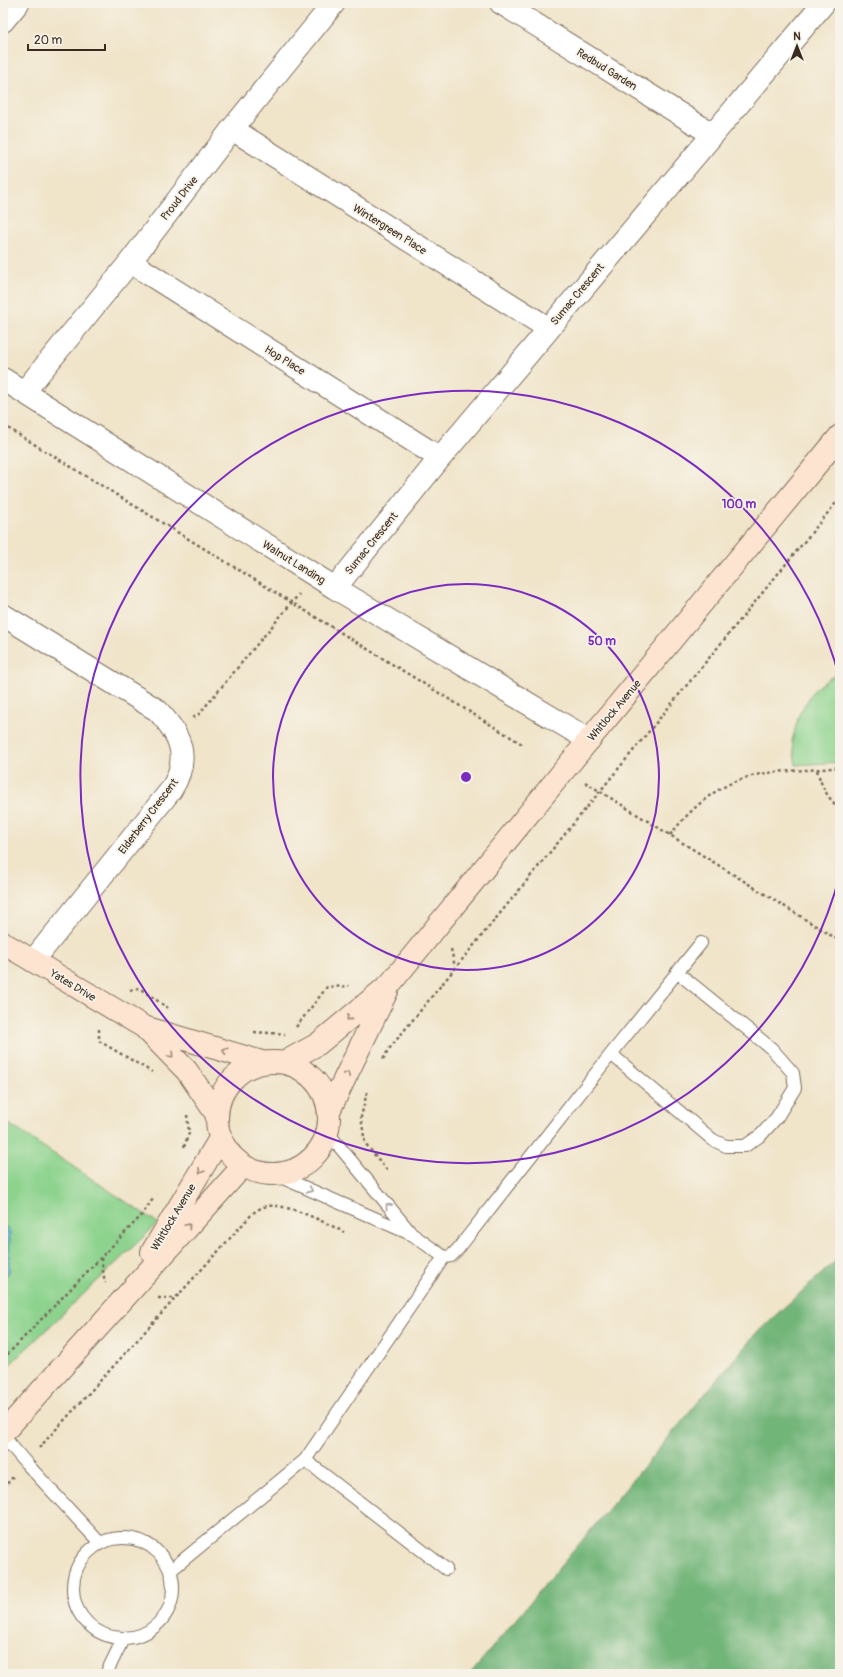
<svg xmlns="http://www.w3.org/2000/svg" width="843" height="1677" viewBox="0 0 843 1677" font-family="Pangolin,sans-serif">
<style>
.green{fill:#8dd38e;stroke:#647e56}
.forest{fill:#72b579;stroke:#56704c}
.water{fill:#5bb6d9;stroke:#4b707c}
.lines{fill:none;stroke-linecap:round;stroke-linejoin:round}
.lane-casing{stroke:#7a6b5a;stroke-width:14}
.street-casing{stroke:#7a6b5a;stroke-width:24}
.secondary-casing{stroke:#7a6b5a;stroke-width:24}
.path{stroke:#7a6b5a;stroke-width:2.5;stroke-dasharray:3 3;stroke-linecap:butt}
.lane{stroke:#fff;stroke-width:12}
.street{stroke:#fff;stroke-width:22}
.secondary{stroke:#fde4d0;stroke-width:22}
.oneway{stroke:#9c8777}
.oneway2{stroke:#a79f9a}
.ring{fill:none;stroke:#7b2cbf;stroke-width:2}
.labels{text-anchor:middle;stroke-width:3.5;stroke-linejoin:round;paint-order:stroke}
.street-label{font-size:11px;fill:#3b2a1e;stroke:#f7f3e8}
.centre{fill:#7b2cbf;stroke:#f7f3e8;stroke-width:2}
.ring-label{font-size:12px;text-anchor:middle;font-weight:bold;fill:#7b2cbf;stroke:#f7f3e8;stroke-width:3.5;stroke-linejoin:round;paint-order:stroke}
</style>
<rect width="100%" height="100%" fill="#f7f3e8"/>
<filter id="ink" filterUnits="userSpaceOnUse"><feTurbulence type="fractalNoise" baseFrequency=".025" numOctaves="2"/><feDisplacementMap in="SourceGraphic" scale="8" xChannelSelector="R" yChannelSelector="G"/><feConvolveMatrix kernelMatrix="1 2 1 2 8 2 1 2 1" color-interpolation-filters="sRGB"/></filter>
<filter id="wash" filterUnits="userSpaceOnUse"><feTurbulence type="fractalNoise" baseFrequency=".012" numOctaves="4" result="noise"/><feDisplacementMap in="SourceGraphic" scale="16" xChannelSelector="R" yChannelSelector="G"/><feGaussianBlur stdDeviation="0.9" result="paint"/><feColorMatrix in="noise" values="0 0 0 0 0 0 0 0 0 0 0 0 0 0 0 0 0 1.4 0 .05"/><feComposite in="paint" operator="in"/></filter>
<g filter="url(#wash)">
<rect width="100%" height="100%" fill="#f0e4c9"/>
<path class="green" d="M840 673V762L796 765 792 741 799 714 814 690 828 679Z
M3 1120 158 1223 3 1371Z"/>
<path class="forest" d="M840 1257V1674H470L757 1332Z"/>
<path class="water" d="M3 1224 10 1232 9 1273 3 1278Z"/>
</g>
<g filter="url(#ink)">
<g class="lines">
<defs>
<path id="lane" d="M611 1054 713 1140 726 1146H745L761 1135 777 1117 795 1088 793 1073 772 1049 677 972
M328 1133 411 1233
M274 1174 413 1235 444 1257 451 1256 458 1249 611 1054 701 943
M3 1436 26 1463 100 1543
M305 1460 446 1569
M73 1588a50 50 0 1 1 100 0a50 50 0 1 1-100 0Z
M171 1570 305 1460 444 1257
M106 1674 123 1639"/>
<path id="street" d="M501 3 712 134
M3 21 18 3
M232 129 548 328
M130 262 440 458
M3 379 335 588 589 740
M24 392 130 262 232 129 334 3
M335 588 440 458 824 3
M3 615 157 710C181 735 191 758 171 790L33 961"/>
<path id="secondary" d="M3 943 144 1027 262 1062
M145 1028 187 1071 217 1115
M217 1118a56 56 0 1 1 112 0a56 56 0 1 1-112 0Z
M285 1062 318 1044 390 984 565 769 840 436
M330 1109 387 991
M152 1252 221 1137
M3 1433 243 1166"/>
</defs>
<use href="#lane" class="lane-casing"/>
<use href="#street" class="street-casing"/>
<use href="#secondary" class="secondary-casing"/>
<path class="path" d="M3 425 522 744
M193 718 199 714 299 594
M817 770C822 787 826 796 840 809
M585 782 840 941
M670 835C699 799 728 776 776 772 798 770 819 770 840 767
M451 949 455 967
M130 990 139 988 168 1008
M296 1027 327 987 349 986
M99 1029V1041L152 1072
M254 1032 285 1034
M383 1059 389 1049 840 498
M367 1092 361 1117 365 1143 387 1170
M184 1147 189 1133 187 1115
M101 1258 105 1283
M158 1298H176
M3 1359 141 1216 153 1199
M39 1448 253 1213C256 1211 260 1208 264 1207 282 1200 326 1223 344 1232
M3 1488 13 1477"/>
<use href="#lane" class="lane"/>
<use href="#street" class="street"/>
<use href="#secondary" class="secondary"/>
</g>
<defs><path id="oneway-chevron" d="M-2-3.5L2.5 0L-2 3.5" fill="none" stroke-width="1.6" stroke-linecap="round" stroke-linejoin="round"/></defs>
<g class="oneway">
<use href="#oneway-chevron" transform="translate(349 1018) rotate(140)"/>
<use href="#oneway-chevron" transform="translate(225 1051) rotate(-163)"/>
<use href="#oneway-chevron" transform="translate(171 1055) rotate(45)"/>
<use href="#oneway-chevron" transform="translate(347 1074) rotate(-64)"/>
<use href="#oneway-chevron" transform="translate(201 1171) rotate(121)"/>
<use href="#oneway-chevron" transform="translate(188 1226) rotate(-49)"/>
</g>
<g class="oneway2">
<use href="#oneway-chevron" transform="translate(310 1190) rotate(24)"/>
<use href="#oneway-chevron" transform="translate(388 1206) rotate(-130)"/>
</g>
</g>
<g class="ring">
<circle cx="466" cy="777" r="193"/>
<path d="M840 874A386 386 0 1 1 840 680"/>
</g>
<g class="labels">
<g class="street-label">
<text transform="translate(607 69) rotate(32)" y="4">Redbud Garden</text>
<text transform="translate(179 198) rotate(-52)" y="4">Proud Drive</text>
<text transform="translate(390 229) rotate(32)" y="4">Wintergreen Place</text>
<text transform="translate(577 294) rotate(-50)" y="4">Sumac Crescent</text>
<text transform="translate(285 360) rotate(32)" y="4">Hop Place</text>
<text transform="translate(371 543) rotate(-51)" y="4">Sumac Crescent</text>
<text transform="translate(294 562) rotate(32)" y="4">Walnut Landing</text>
<text transform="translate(614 710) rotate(-50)" y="4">Whitlock Avenue</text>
<text transform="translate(148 816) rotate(-53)" y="4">Elderberry Crescent</text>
<text transform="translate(73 985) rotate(31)" y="4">Yates Drive</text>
<text transform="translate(173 1217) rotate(-59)" y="4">Whitlock Avenue</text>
</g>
</g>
<circle cx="466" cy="777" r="6" class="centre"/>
<g class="ring-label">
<text x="739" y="508">100 m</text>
<text x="602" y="645">50 m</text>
</g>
<rect width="843" height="1677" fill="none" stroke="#f7f3e8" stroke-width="16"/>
<g transform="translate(797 46)" stroke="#f7f3e8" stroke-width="3" paint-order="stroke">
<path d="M0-3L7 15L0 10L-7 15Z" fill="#3b2a1e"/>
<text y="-6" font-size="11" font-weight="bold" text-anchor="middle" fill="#3b2a1e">N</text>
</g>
<path d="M28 44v6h77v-6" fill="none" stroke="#3b2a1e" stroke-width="2"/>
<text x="34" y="44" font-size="12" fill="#3b2a1e" stroke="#f7f3e8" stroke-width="3" paint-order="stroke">20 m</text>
</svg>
